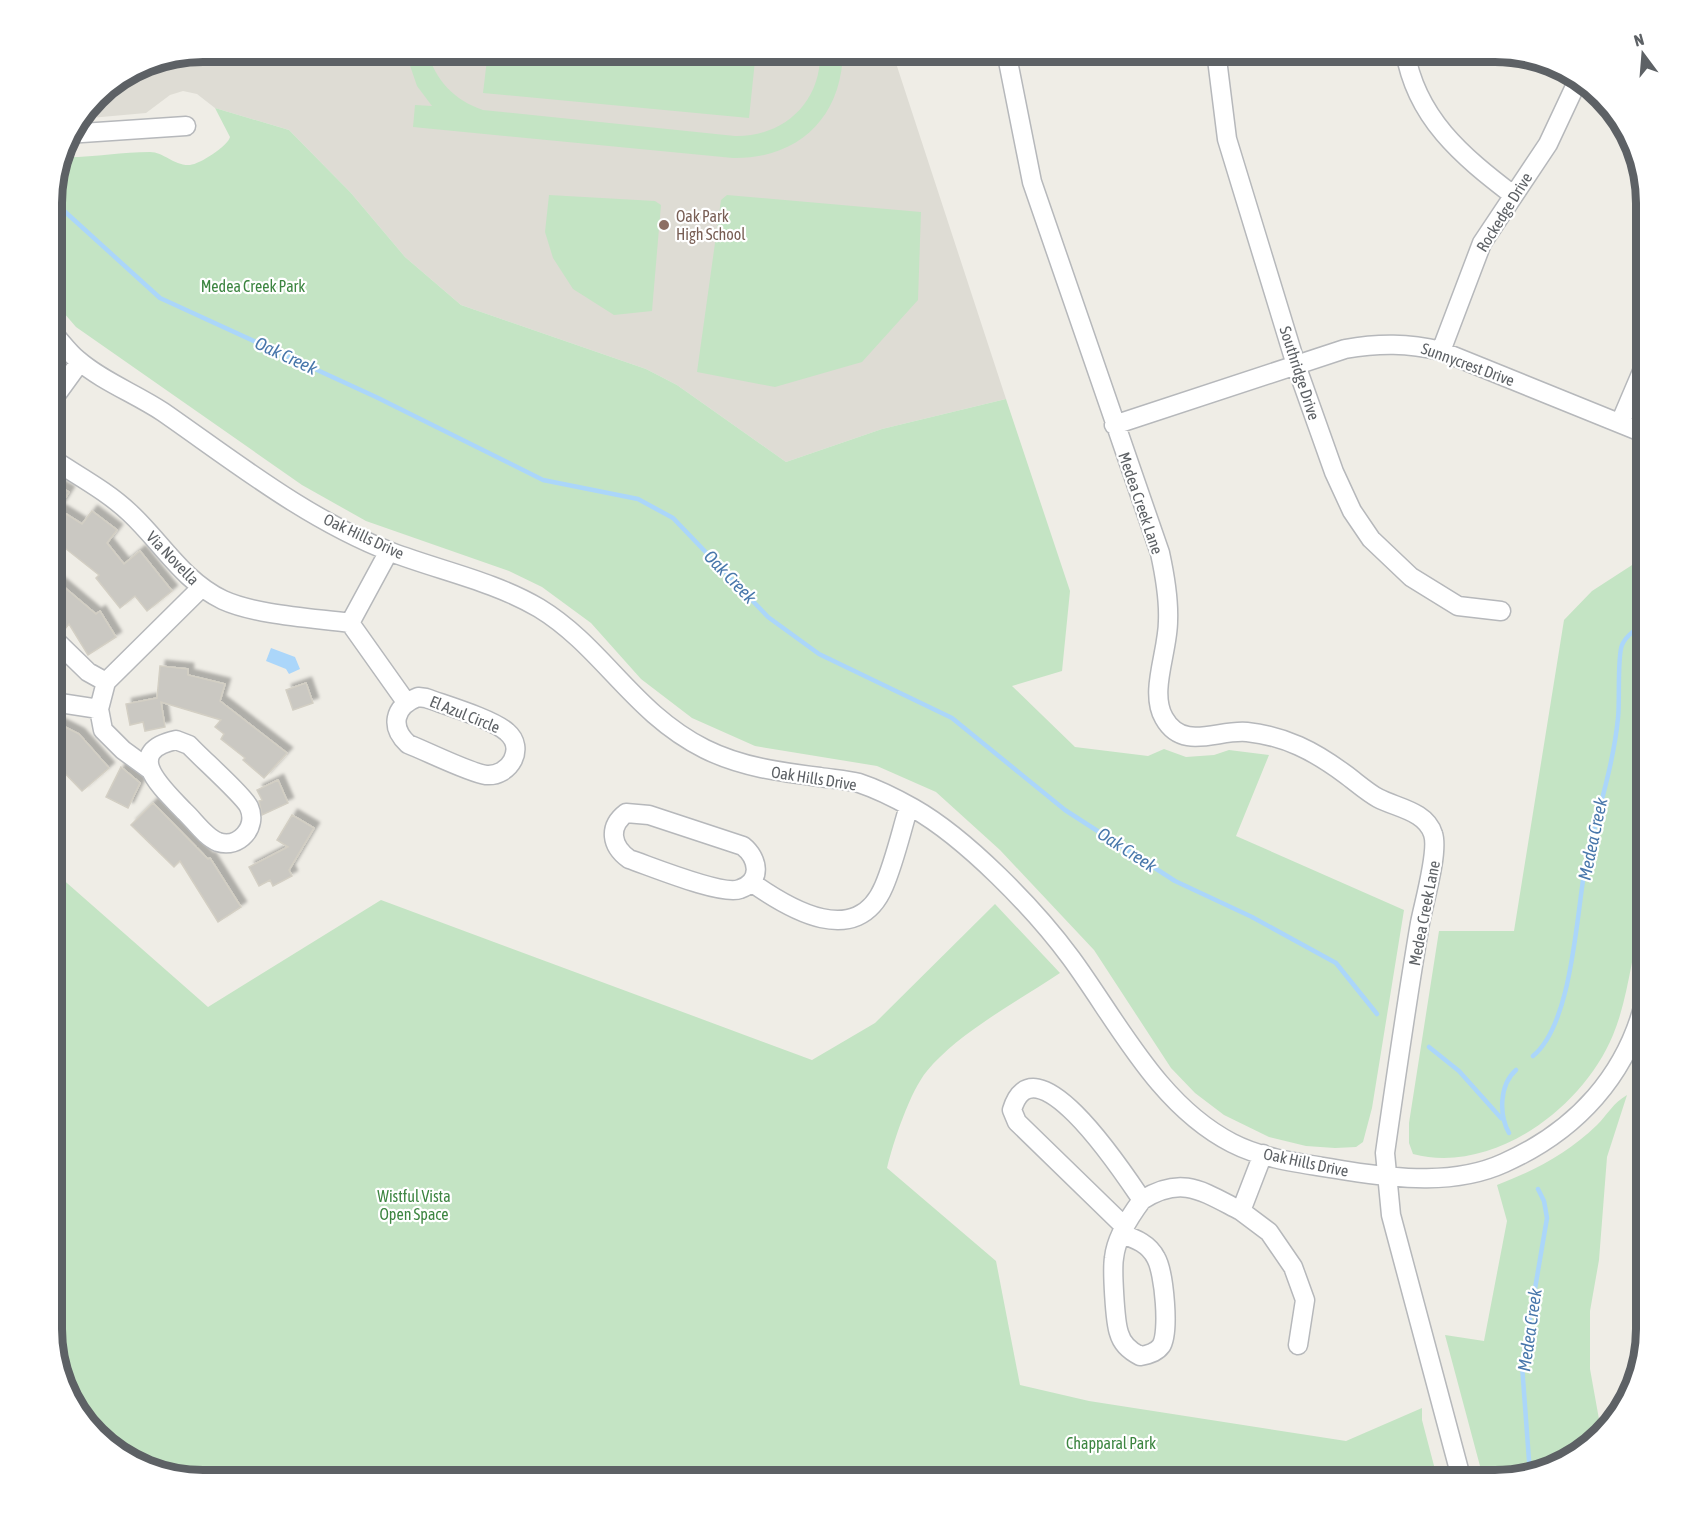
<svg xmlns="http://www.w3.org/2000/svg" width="1697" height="1532" viewBox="0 0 1697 1532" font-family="'Asap Condensed',sans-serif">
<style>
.education{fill:#dedcd4}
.green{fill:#c4e4c4}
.water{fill:#abd6fa}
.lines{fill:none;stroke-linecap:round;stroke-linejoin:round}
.stream{stroke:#abd6fa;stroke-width:4.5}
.building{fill:#cac8c2;stroke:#d3cfc4;stroke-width:1.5;filter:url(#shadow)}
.minor-casing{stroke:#b6b8bb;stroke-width:21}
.minor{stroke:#fff;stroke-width:18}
.education-dot{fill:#8d6e63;stroke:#fff;stroke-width:2}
.labels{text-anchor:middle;stroke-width:4.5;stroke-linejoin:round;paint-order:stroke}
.street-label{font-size:16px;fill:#5d6165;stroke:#fff}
.education-label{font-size:16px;fill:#785e54;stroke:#fff;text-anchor:start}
.park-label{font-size:16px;fill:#3c8540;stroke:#fff}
.water-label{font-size:18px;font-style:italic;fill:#4877ab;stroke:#fff}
.rim{fill:none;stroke:#5d6165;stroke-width:8}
</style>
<defs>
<filter id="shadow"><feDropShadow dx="5.5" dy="-5.5" stdDeviation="1.5" flood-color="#0004"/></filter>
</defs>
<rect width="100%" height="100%" fill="#efede6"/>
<path class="education" d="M202 51H892L1006 399 882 429 786 462 677 385 646 369 461 305 405 257 351 193 289 130 215 108 197 94 183 91 170 95 146 113 79 119 102 89 145 62Z"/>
<path class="green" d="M405 51H427C436 81 454 100 483 110L735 136C784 137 822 102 820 51H843C842 117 799 159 733 158L413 127 415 105 432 106 417 86Z
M488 51H756L749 118 483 93Z
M215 108 289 130 351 193 405 257 461 305 646 369 677 385 786 462 882 429 1006 399 1070 591 1062 671 1012 686 1075 747 1148 756 1164 749 1186 757 1214 755 1229 750 1269 755 1236 836 1404 910 1372 1108 1363 1142 1356 1147 1335 1148 1306 1146 1269 1137 1224 1115 1195 1093 1171 1068 1094 950 1000 850 936 792 877 766 755 746 692 718 641 679 591 623 542 587 509 571 366 521 302 485 76 327 51 298V192L61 157C91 158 121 152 150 152 164 152 174 166 190 165 200 164 228 146 230 137Z
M549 195 655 201 661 205 652 311 614 315 573 289 553 258 545 232Z
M727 195 921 212 918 300 862 362 775 387 697 372 721 200Z
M1646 556V907C1631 949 1630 994 1613 1035 1583 1108 1493 1175 1413 1154L1409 1143V1123L1439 931H1514L1564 620 1592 591Z
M51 869 208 1007 381 900 812 1060 875 1023 995 904 1060 973C1018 1001 958 1033 927 1071 910 1091 893 1143 887 1168L996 1261 1020 1385 1089 1401 1346 1441 1422 1408V1420L1438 1481H202L145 1470 96 1437 63 1388 51 1339Z
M1627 1095 1607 1157 1599 1260 1590 1311V1369L1602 1436 1553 1469 1484 1481 1445 1335 1484 1341 1507 1221 1497 1185C1534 1171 1568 1153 1597 1125 1608 1114 1613 1103 1627 1095Z"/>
<path class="water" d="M271 648 295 657 300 669 289 674 286 669 266 661Z"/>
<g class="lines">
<path class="stream" d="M51 199 160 298 376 397 543 480 638 499 673 518 768 617 819 654 952 718 1065 810 1175 881 1252 917 1336 963 1377 1014
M1429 1047 1459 1071 1501 1118
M1533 1056C1571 1025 1576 922 1584 874 1594 822 1613 770 1618 718 1620 702 1617 657 1622 645 1626 636 1637 627 1646 625
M1509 1133C1499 1115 1499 1085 1516 1070
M1530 1474 1522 1365 1547 1218 1544 1201 1538 1189"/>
</g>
<path class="building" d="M51 482 69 492 58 509 82 524 92 511 117 530 107 543 124 564 140 551 172 591 147 611 135 596 120 608 96 578 99 575 51 537Z
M51 576 96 614 100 611 116 637 88 655 69 624 65 629 51 617Z
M160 666 188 669V675L225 684 220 701 287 753 264 778 243 760 245 758 221 739 224 734 215 727 221 720 161 702 165 727 145 731 143 722 130 725 126 704 157 698Z
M306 683 313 703 293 710 286 690Z
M51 720 79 734 109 768 82 791 51 759Z
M121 767 140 783 128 808 106 797Z
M278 780 288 803 262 815 259 801 262 800 257 790Z
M153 803 208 859 210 858 241 907 218 922 180 861 174 867 131 825Z
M292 815 314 828 289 870 292 876 273 886 270 880 259 886 249 867 288 847 277 840Z"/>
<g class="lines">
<defs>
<path id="minor" d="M1006 51 1032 182 1160 553C1165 576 1169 598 1168 621 1168 652 1149 692 1164 718 1183 752 1218 729 1247 732 1285 736 1314 751 1345 774 1356 782 1367 792 1378 798 1397 808 1426 811 1433 834 1439 851 1424 902 1420 923 1407 999 1396 1076 1385 1153L1391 1215 1462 1481
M1216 51 1227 139 1296 365 1334 472 1352 511 1371 539 1411 577 1458 606 1501 611
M1405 51C1416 118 1462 156 1513 195
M67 134 186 126
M51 331C60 340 68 352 78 360 102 381 136 394 163 412 235 462 308 520 391 552 441 571 493 581 539 608 603 647 633 713 705 749 741 767 780 772 820 777 832 779 847 780 859 783 877 789 897 799 913 808 966 838 1034 908 1071 958 1118 1022 1158 1105 1232 1143 1267 1161 1309 1164 1348 1171 1398 1179 1456 1185 1504 1163 1576 1131 1628 1075 1646 996
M1441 351 1482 243 1548 144 1578 80
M51 402 80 362
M1620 423 1646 362
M1114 425 1345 349C1379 343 1408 343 1441 351L1646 434
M51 458C78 476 107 491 130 513 162 543 183 581 223 600 256 615 313 618 350 623
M350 623 406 702
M350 623 389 551
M51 636 88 672 106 682
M51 695 60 703 99 709
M418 697 426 698C445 705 493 719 507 732 526 748 510 777 486 775 470 773 426 751 408 744 390 727 393 707 418 697Z
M176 740 189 745C200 757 244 796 249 807 258 827 239 849 218 842 205 837 194 820 184 811 163 789 121 752 176 740Z
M149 769 123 750 103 730 99 709 106 682 201 588
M626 813 649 815 743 846C758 858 763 881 740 889 722 896 650 866 629 859 611 846 608 827 626 813Z
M751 882C789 909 857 950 884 886 895 860 901 832 909 806
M1263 1154 1241 1211 1269 1232 1293 1267 1305 1300 1298 1345
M1125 1227 1017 1122 1012 1110C1034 1035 1125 1175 1142 1200 1182 1175 1202 1191 1241 1211
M1122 1234C1136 1239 1149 1244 1156 1258 1164 1272 1170 1333 1161 1346 1156 1353 1147 1355 1140 1356 1130 1351 1122 1344 1119 1333 1115 1322 1112 1270 1114 1258 1116 1238 1130 1216 1142 1200"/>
</defs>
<use href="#minor" class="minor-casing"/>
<use href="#minor" class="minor"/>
</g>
<circle class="education-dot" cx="664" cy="225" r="6"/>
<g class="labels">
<g class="street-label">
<text transform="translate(1504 212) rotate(-58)" y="6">Rockedge Drive</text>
<text transform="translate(1468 364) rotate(20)" y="6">Sunnycrest Drive</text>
<text transform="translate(1300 373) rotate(72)" y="6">Southridge Drive</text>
<text transform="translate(1141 503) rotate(71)" y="6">Medea Creek Lane</text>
<text transform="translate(364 536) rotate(25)" y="6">Oak Hills Drive</text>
<text transform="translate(173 558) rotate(46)" y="6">Via Novella</text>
<text transform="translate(465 714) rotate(22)" y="6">El Azul Circle</text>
<text transform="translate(814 778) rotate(9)" y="6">Oak Hills Drive</text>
<text transform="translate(1424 913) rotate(-79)" y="6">Medea Creek Lane</text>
<text transform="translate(1306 1162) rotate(12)" y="6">Oak Hills Drive</text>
</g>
<g class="education-label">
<text x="676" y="222">Oak Park<tspan x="676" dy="18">High School</tspan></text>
</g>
<g class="park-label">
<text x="253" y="292">Medea Creek Park</text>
<text x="414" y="1202">Wistful Vista<tspan x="414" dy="18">Open Space</tspan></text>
<text x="1111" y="1449">Chapparal Park</text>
</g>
<g class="water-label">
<text transform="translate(286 356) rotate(25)" y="6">Oak Creek</text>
<text transform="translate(730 577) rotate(46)" y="6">Oak Creek</text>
<text transform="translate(1593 839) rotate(-78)" y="6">Medea Creek</text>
<text transform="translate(1127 850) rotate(33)" y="6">Oak Creek</text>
<text transform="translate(1530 1330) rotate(-82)" y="6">Medea Creek</text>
</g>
</g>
<path d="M0 0H1697V1532H0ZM203 62H1495A141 141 0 0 1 1636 203V1329A141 141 0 0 1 1495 1470H203A141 141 0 0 1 62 1329V203A141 141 0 0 1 203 62Z" fill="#fff" fill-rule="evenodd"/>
<path class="rim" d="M203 62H1495A141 141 0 0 1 1636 203V1329A141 141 0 0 1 1495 1470H203A141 141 0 0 1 62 1329V203A141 141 0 0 1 203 62Z"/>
<g transform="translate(1643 54) rotate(344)" stroke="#ffffff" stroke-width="4.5" paint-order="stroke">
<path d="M0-4.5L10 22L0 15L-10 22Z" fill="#5d6165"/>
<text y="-9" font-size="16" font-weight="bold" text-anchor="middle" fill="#5d6165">N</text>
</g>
</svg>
